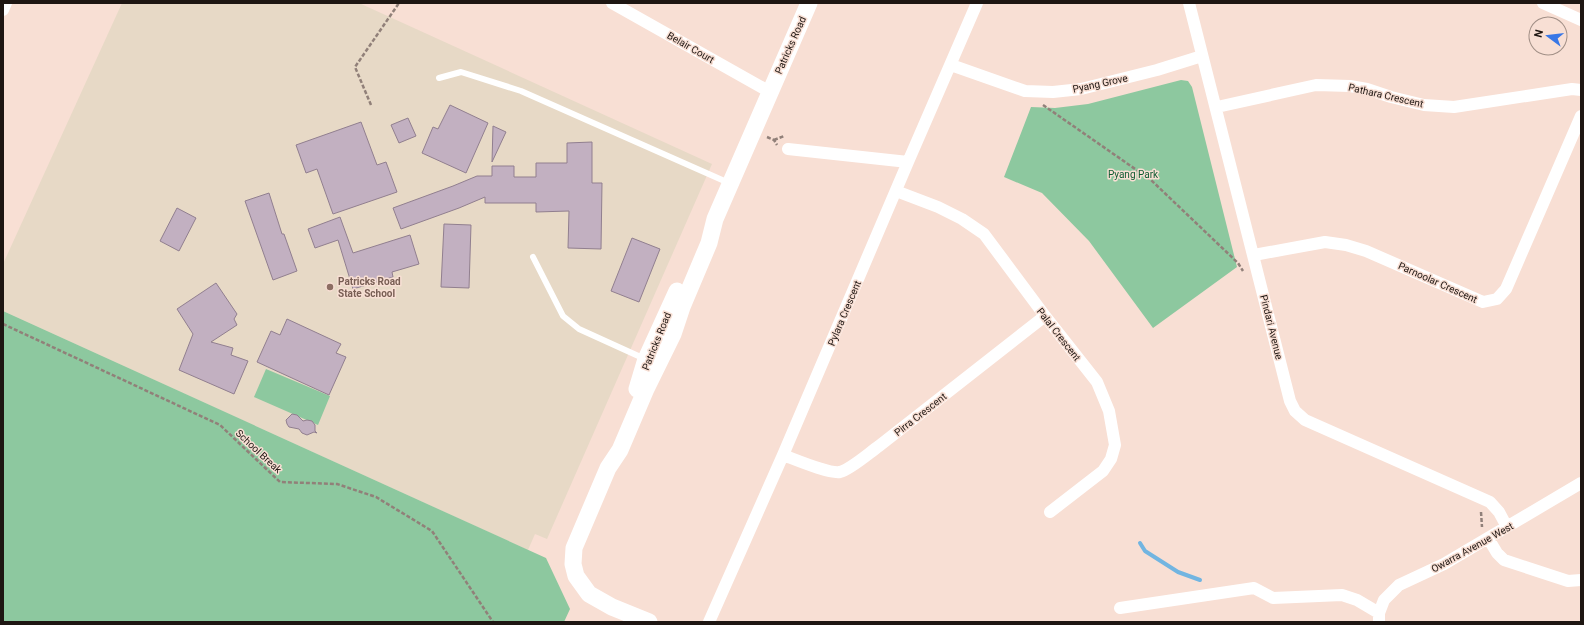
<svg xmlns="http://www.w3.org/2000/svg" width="1584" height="625" viewBox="0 0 1584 625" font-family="Roboto,sans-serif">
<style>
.education{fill:#e7d9c6}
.green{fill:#8dc89f}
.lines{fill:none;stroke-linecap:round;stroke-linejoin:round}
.stream{stroke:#72b5e1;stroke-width:4}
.building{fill:#c2b0c1;stroke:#917f8f}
.path{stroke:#918079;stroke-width:2.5;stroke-dasharray:4 2;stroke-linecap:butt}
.service{stroke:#fff;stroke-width:6}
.minor{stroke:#fff;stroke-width:12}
.secondary{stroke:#fff;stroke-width:17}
.education-dot{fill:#8d6e63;stroke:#f8dfd4;stroke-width:1.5}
.labels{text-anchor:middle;stroke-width:3;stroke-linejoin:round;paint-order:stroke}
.street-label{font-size:10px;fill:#1e1612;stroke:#f8dfd4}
.park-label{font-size:10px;fill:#0e5b32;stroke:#f8dfd4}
.education-label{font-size:10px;font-weight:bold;fill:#785e54;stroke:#f8dfd4;text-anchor:start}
</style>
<rect width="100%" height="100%" fill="#f8dfd4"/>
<path class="education" d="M122 3H359L712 164 547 539 535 534 528 550 3 311V264Z"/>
<path class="green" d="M1181 80 1188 81 1192 87 1237 267 1153 328 1089 241 1042 193 1004 177 1031 107 1055 108 1088 104Z
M3 311 546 558 570 609 564 622H3Z
M266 369 330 396 318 425 254 397Z"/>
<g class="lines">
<path class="stream" d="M1140 543 1145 551 1178 572 1200 580"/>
</g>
<path class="building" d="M450 105 488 123 466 173 422 153 433 127 438 129Z
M408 118 416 136 399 143 391 125Z
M361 122 377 165 386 162 397 192 333 214 317 169 306 173 296 145Z
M493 126 506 132 492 162Z
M592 142V183H602L601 249 568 248 569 211 536 212V203H485V197L459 208 401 229 393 208 453 186 477 176H492V166H514V177H536V163H567V143Z
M269 193 282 234H284L297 271 273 280 245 201Z
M177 208 196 218 179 251 160 241Z
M340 217 353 253 410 235 419 264 392 272 393 277 353 289 338 240 315 248 308 229Z
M444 224 471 225 469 288 441 287Z
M632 238 660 249 639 302 611 291Z
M216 283 237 314 234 319 237 325 211 342 233 348 231 355 248 361 234 394 179 370 193 334 177 309Z
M287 319 341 344 336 353 346 357 329 395 257 362 271 331 280 335Z
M292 414 297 415 303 421 307 420 312 421 315 425V431L317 433 314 432 307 435 302 433 299 429 289 427 287 424 286 420Z"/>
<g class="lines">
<path class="path" d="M371 105 355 67 399 3
M1043 105 1151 180 1238 263 1243 271
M767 137 774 140 777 145
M774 140 784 136
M3 324 220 425 280 482 337 484 376 497 432 531 493 622
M1481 512 1482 527"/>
<path class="service" d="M439 78 461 72 521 91 729 183
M533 257 563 316 579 329 645 359"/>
<path class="minor" d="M612 3 770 92
M1189 3 1290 401 1295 411 1305 420 1490 502 1499 512 1507 527
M1543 3 1581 20
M3 10 6 3
M951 65 1025 91 1053 92 1081 89 1157 70 1202 56
M1217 107 1316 85 1350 86 1367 89 1391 97 1424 105 1454 107 1572 89 1581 90
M788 149 908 162
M896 191 938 207 962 219 984 234 1045 316 1097 382 1109 411 1115 445 1111 459 1103 471 1050 512
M1254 255 1325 242 1346 245 1366 251 1483 302 1497 299 1506 289 1581 116
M783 455C794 459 829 474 840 472 851 469 869 453 879 446L1045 316
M1488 538 1497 553 1504 560 1568 581 1581 580
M1120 608 1254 588 1273 598 1342 595 1357 600 1379 613
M709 622 783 455 908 162 977 3
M1379 622V613L1384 600 1399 585 1444 564 1581 483"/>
<path class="secondary" d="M637 389 646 359 677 291
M649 622 612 607 589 594 576 576 573 564 574 548 608 468 620 450 646 389 673 334 682 307 709 243 715 219 809 3"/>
</g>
<circle class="education-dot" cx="330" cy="287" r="4"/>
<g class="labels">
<g class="street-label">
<text transform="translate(790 45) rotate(-66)" y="4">Patricks Road</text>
<text transform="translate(691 47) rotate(30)" y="4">Belair Court</text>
<text transform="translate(1100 83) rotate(-12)" y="4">Pyang Grove</text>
<text transform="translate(1386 95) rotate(13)" y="4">Pathara Crescent</text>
<text transform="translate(1438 282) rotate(24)" y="4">Parnoolar Crescent</text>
<text transform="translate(844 313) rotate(-67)" y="4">Pylara Crescent</text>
<text transform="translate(1272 327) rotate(76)" y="4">Pindari Avenue</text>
<text transform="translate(1059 334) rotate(52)" y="4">Palal Crescent</text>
<text transform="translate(656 341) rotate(-68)" y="4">Patricks Road</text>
<text transform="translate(920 414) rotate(-38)" y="4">Pirra Crescent</text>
<text transform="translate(259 451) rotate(43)" y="4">School Break</text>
<text transform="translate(1472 547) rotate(-29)" y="4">Owarra Avenue West</text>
</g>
<g class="park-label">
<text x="1133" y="178">Pyang Park</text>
</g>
<g class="education-label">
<text x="338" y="285">Patricks Road<tspan x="338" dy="12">State School</tspan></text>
</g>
</g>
<rect width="1584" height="625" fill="none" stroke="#1e1612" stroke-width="8"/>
<g transform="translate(1548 36) rotate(285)"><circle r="19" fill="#f8dfd4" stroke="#a18f86"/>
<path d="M0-3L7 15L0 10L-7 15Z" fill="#3977e6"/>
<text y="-6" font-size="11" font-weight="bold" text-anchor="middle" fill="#1e1612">N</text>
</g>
</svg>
